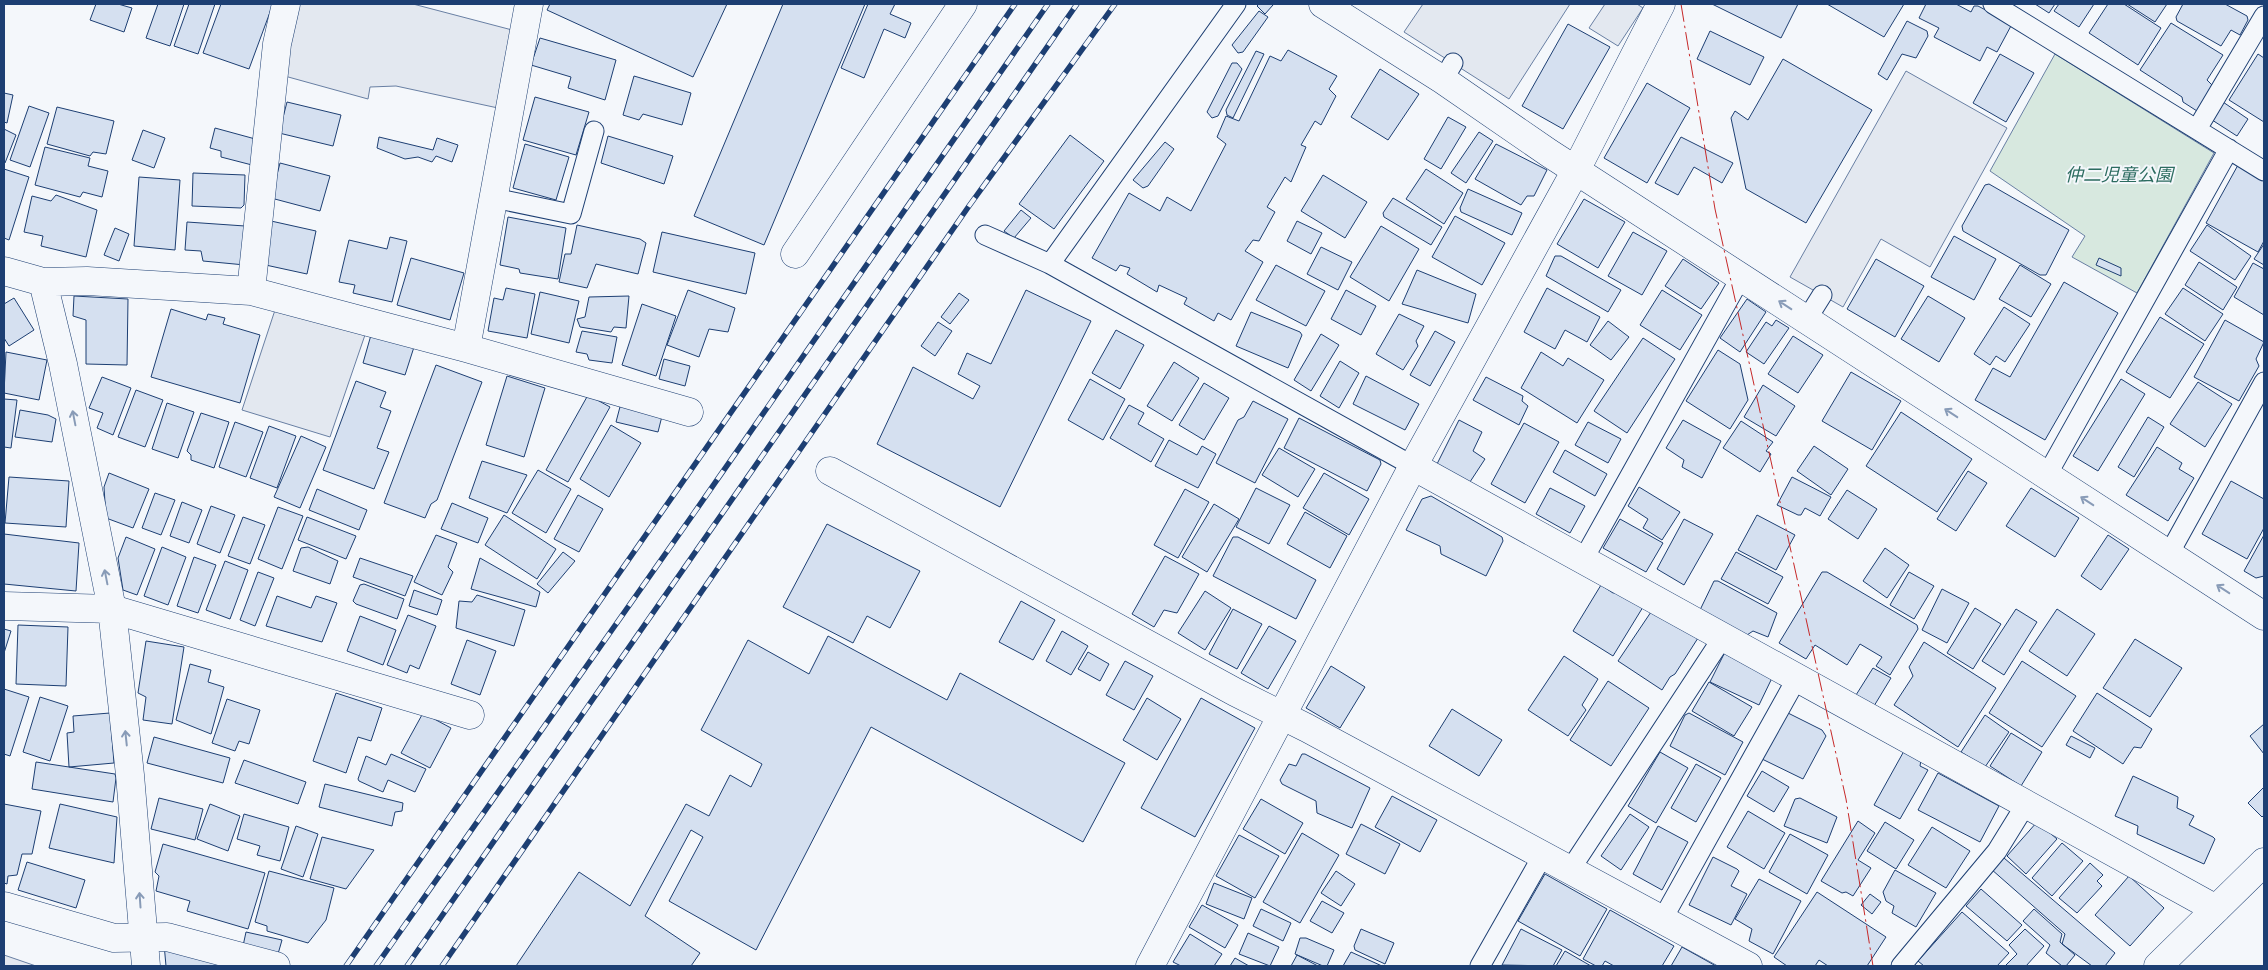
<svg xmlns="http://www.w3.org/2000/svg" width="2268" height="970" viewBox="0 0 2268 970" font-family="'PT Serif','Noto Sans JP',serif">
<style>
.green{fill:#d7e8df;stroke:#687fa3}
.parking{fill:#e3e8f0;stroke:#687fa3}
.building{fill:#d5e0f0;stroke:#1d3f73}
.lines{fill:none;stroke-linecap:round;stroke-linejoin:round}
.lane-casing{stroke:#1d3f73;stroke-width:21}
.street-casing{stroke:#1d3f73;stroke-width:29}
.secondary-casing{stroke:#1d3f73;stroke-width:29}
.lane{stroke:#f4f7fb;stroke-width:19}
.street{stroke:#f4f7fb;stroke-width:28}
.secondary{stroke:#f4f7fb;stroke-width:28}
.rail-casing{stroke:#1d3f73;stroke-width:5.5}
.rail{stroke:#f4f7fb;stroke-width:4;stroke-dasharray:11;stroke-linecap:butt}
.power{stroke:#c62828;stroke-width:1;stroke-dasharray:18 4 2.5 4;stroke-linecap:butt}
.oneway{stroke:#889bb7}
.labels{text-anchor:middle;stroke-width:4;stroke-linejoin:round;paint-order:stroke}
.park-label{font-size:18px;font-style:italic;fill:#2c6c60;stroke:#f4f7fb}
</style>
<rect width="100%" height="100%" fill="#f4f7fb"/>
<path class="green" d="M2055 54 2214 153 2137 293 2072 257 2085 236 1990 171Z"/>
<path class="parking" d="M298 4H413L516 31 498 108 396 86 370 87 368 99 281 75Z
M1423 4H1570L1509 99 1404 32Z
M1605 4H1637L1643 8 1618 46 1589 28Z
M1906 71 2007 128 1930 267 1881 239 1843 307 1790 277Z
M276 307 366 332 330 437 242 410Z
M4 955 36 966H4Z"/>
<path class="building" d="M96 4H118L132 8 124 32 90 20Z
M158 4H184L170 46 146 38Z
M189 4H215L198 54 174 46Z
M221 4H273L249 69 203 53Z
M550 4H727L693 77 547 10Z
M783 4H865L764 245 694 216Z
M868 4H895L890 14 911 23 905 38 884 29 864 78 841 68Z
M1259 4H1271L1273 5 1265 14 1257 6Z
M1712 4H1798L1781 38Z
M1827 4H1904L1884 37Z
M1926 4H1956L1971 12 1974 6H1978L2012 24 1997 52 1987 47 1980 61 1934 37 1939 28 1919 18Z
M2035 4H2055L2049 13Z
M2059 4H2094L2079 27 2054 11Z
M2108 4H2124L2161 28 2138 65 2089 33Z
M2127 4H2167L2155 22Z
M2183 4H2225L2247 16 2248 20 2240 35 2231 30 2221 46 2177 21 2176 17Z
M1259 11 1268 17 1243 52 1238 53 1232 45Z
M1907 21 1927 31 1928 36 1916 58 1902 54 1887 80 1878 74Z
M2171 23 2223 55 2207 80 2212 85 2197 111 2183 102 2182 97 2140 70Z
M1568 24 1610 47 1563 129 1522 106Z
M1710 31 1764 57 1750 85 1697 59Z
M540 38 616 60 605 100 568 88 571 77 531 65Z
M1288 50 1337 76 1329 89 1336 96 1321 125 1315 121 1301 145 1306 147 1291 182 1285 177 1267 207 1275 212 1259 241 1253 240 1245 251 1263 262 1231 320 1218 313 1214 321 1184 304 1187 298 1159 285 1157 292 1127 274 1130 268 1120 265 1116 271 1092 258 1129 193 1160 211 1167 197 1191 211 1226 144 1217 137 1226 116 1239 121 1270 56 1281 61Z
M1256 51 1264 54 1233 118 1227 115 1226 110Z
M2000 54 2034 73 2006 122 1973 103Z
M2258 54 2264 58V122L2229 100Z
M1783 59 1872 110 1806 223 1746 189 1731 118 1735 111 1748 120Z
M1232 63H1237L1242 69 1218 116 1212 118 1207 112Z
M1380 69 1419 94 1388 140 1351 117Z
M634 76 691 93 682 125 643 114 639 120 623 115Z
M1647 83 1690 108 1647 183 1604 158Z
M4 93 13 95 7 123 4 122Z
M535 97 589 112 576 155 523 140Z
M2220 100 2248 119 2237 136 2209 118Z
M287 102 341 115 333 146 279 133Z
M29 106 49 113 30 167 10 160Z
M57 107 114 121 106 154 93 152 90 156 47 144Z
M1448 117 1466 127 1441 169 1424 159Z
M215 128 259 140 252 165 221 157V151L210 148Z
M4 129 16 135 5 163 4 162Z
M143 130 165 138 154 168 132 160Z
M1479 132 1493 141 1466 183 1451 173Z
M1070 135 1104 161 1054 229 1019 204Z
M608 136 673 156 664 184 601 163Z
M379 137 433 150 437 138 458 145 452 162 436 156 432 162 418 157 405 159 377 148Z
M1681 137 1733 163 1722 183 1694 167 1678 195 1655 183Z
M1165 142 1174 149 1148 186 1143 188 1133 180Z
M525 144 569 157 556 200 513 188Z
M1496 144 1547 170 1534 196H1527L1521 205 1475 179Z
M45 147 90 158 88 166 108 171 102 197 83 192 80 197 35 185Z
M280 163 330 176 320 211 271 198Z
M2238 165 2264 172V241L2258 252 2206 223Z
M4 169 29 177 9 240 4 238Z
M1426 169 1463 193 1444 224 1406 199Z
M193 173 245 175 244 205 241 208 192 206Z
M1323 175 1367 202 1345 238 1301 211Z
M139 177 180 180 175 250 134 246Z
M1989 184 2069 230 2046 275H2040L1963 231 1962 226 1985 185Z
M1468 189 1522 213 1512 235 1461 212 1460 208Z
M56 195 97 210 86 257 41 246 43 236 24 232 32 196 51 201Z
M1393 198 1442 227 1431 245 1384 217 1383 213Z
M1584 199 1625 222 1598 268 1557 244Z
M1021 210 1031 218 1014 238 1004 231Z
M1455 216 1505 243 1482 285 1432 257Z
M508 217 566 228 558 279 520 273 519 269 500 265Z
M271 221 316 231 307 274 261 264Z
M1297 221 1322 233 1311 254 1287 241Z
M187 222 245 226V265L203 261 201 251 185 250Z
M577 225 640 239 646 243 638 274 596 264 587 288 559 282 565 254H571Z
M2207 225 2251 256 2235 280 2190 251Z
M1381 226 1419 249 1389 301 1350 277Z
M115 228 129 234 119 261 104 255Z
M662 232 755 253 746 294 653 272Z
M1633 232 1667 251 1642 295 1608 276Z
M1954 236 1996 259 1974 300 1931 277Z
M390 237 407 241 392 302 353 293 355 285 339 282 349 240 387 249Z
M2264 244V265L2254 259Z
M1321 247 1352 262 1338 290 1307 274Z
M1555 256H1561L1621 290 1608 312 1546 276Z
M411 258 464 273 450 320 397 305Z
M2099 258 2121 268V276L2096 265Z
M1683 259 1719 283 1701 309 1665 286Z
M1876 259 1924 286 1895 337 1847 309Z
M2199 262 2237 287 2223 310 2185 285Z
M2253 263 2264 269V315L2234 297Z
M1276 265 1325 291 1306 326 1256 300Z
M2020 265 2051 284 2031 317 1999 299Z
M1417 270 1476 294 1468 323 1402 304Z
M2064 282 2118 313 2045 440 1975 400 1993 368 2010 377Z
M506 288 535 294 527 338 488 331 494 298 503 300Z
M1547 288 1600 317 1587 342 1565 330 1555 349 1524 332Z
M2183 288 2223 314 2205 341 2165 314Z
M688 290 735 308 728 332 709 329 699 357 667 345Z
M1026 290 1091 321 1000 507 877 444 913 367 973 399 980 386 958 374 967 353 991 364Z
M1346 290 1376 306 1361 335 1331 319Z
M1662 290 1702 315 1680 350 1640 325Z
M540 292 579 301 569 343 531 334Z
M959 293 969 300 950 324 941 317Z
M74 296 128 299 127 365 86 364V320L73 316Z
M629 296 626 328 614 327 611 332 580 327 577 319 585 317 589 297Z
M1928 296 1965 318 1939 362 1901 339Z
M14 298 34 330 9 346 4 338V304Z
M1747 299 1766 312 1740 352 1720 338Z
M642 304 676 316 656 376 622 365Z
M2004 307 2030 324 2005 362 1996 356 1990 365 1974 354Z
M171 309 206 320 208 314 225 318 223 324 260 335 240 403 151 377Z
M1251 312 1300 332 1302 335 1288 368 1236 346Z
M1399 314 1424 326 1416 341 1418 346 1403 370 1376 354Z
M2160 317 2204 344 2170 398 2126 372Z
M1776 320 1789 328 1764 364 1746 352 1766 322 1772 326Z
M2225 320 2264 342 2256 359 2259 366 2239 401 2194 377Z
M1608 321 1629 337 1611 360 1590 345Z
M938 322 952 331 935 356 921 346Z
M1116 330 1144 345 1120 389 1092 373Z
M582 331 617 337 612 363 589 360 587 354 576 352Z
M1435 331 1455 342 1430 386 1410 375Z
M1321 334 1339 345 1311 391 1294 380Z
M371 335 414 347 405 375 363 363Z
M1793 336 1823 355 1798 393 1768 374Z
M1643 338 1675 359 1627 433 1594 411Z
M1718 350 1740 364 1748 400 1730 429 1686 401Z
M6 352 47 360 39 400 4 393Z
M1541 352 1563 366 1568 358 1604 380 1577 423 1521 388Z
M664 359 690 366 685 386 659 379Z
M1340 361 1359 373 1339 408 1320 396Z
M1174 362 1199 378 1172 421 1147 406Z
M436 365 482 382 437 500 431 504 425 518 384 503Z
M1851 372 1901 401 1872 450 1822 421Z
M507 376 545 388 524 457 486 445Z
M1366 376 1419 404 1405 430 1353 404Z
M102 377 131 388 113 435 97 428 103 413 89 408Z
M1486 377 1523 396 1522 401 1528 406 1519 425 1473 400Z
M1090 379 1125 399 1103 440 1068 420Z
M2121 379 2145 394 2098 471 2073 456Z
M356 381 386 392 380 407 391 411 377 448 389 452 374 489 323 470Z
M2198 382 2232 404 2205 447 2170 424Z
M1204 383 1229 398 1204 440 1179 425Z
M1763 385 1795 406 1776 436 1744 417Z
M136 390 163 400 145 447 118 437Z
M588 395 610 407 568 482 546 470Z
M4 399 17 400 11 448 4 447Z
M1253 401 1288 419 1255 483 1216 463 1238 420 1244 417Z
M167 403 194 412 178 458 152 449Z
M621 403 663 412 658 432 616 422Z
M1129 405 1144 413 1138 424 1164 439 1151 462 1110 438Z
M20 410 48 415 56 419 52 442 15 437Z
M1901 412 1972 459 1937 512 1866 466Z
M201 413 229 422 214 468 191 460V455L187 451Z
M2148 417 2164 427 2134 477 2118 467Z
M1299 418 1380 460 1381 464 1367 491 1284 448Z
M1459 420 1482 432 1473 451 1485 459 1466 488 1434 470Z
M1683 420 1721 441 1702 478 1682 467 1684 460 1666 448Z
M1741 421 1773 442 1766 451 1771 454 1760 472 1723 448Z
M235 422 263 432 246 477 219 467Z
M1588 422 1621 439 1608 463 1575 445Z
M1524 423 1559 442 1525 503 1491 484Z
M611 425 641 443 609 497 580 479Z
M269 426 296 436 277 488 250 478Z
M301 436 326 447 300 508 274 497Z
M1169 440 1197 455 1202 446 1216 454 1198 488 1155 466Z
M1814 446 1848 469 1831 495 1797 471Z
M2157 447 2182 463 2179 469 2194 478 2168 521 2126 495Z
M1279 448 1315 469 1298 497 1262 475Z
M1565 450 1607 474 1595 496 1553 472Z
M482 461 527 475 507 513 469 498Z
M538 470 571 489 546 533 512 513Z
M1968 471 1987 483 1956 531 1937 519Z
M109 473 149 489 133 528 106 518 104 487Z
M1324 473 1369 499 1349 535 1303 508Z
M9 477 69 481 66 527 5 523Z
M1792 477 1831 497 1820 516 1805 508 1801 515H1798L1777 505Z
M2231 481 2264 499V528L2247 559 2202 534Z
M1639 487 1680 512 1662 540 1643 528 1648 519 1628 506Z
M1256 488 1290 505 1269 544 1236 527Z
M1550 488 1585 506 1570 533 1536 514Z
M2031 488 2079 518 2055 557 2006 526Z
M317 489 367 510 359 530 309 510Z
M1185 489 1209 502 1178 558 1154 545Z
M1847 490 1877 509 1858 539 1828 519Z
M155 493 175 500 161 535 142 528Z
M578 495 603 509 579 552 554 539Z
M1431 496 1502 537 1503 541 1486 576 1441 554 1440 546 1406 530 1422 499Z
M182 502 202 510 189 543 170 536Z
M452 503 488 518 478 543 441 529Z
M1214 504 1239 519 1207 572 1182 557Z
M211 506 235 515 220 553 197 544Z
M278 507 303 516 282 569 258 559Z
M1305 512 1347 536 1330 568 1287 544Z
M504 515 556 549 537 579 485 545Z
M1757 515 1795 535 1776 570 1738 550Z
M243 517 265 525 250 564 228 556Z
M307 517 356 536 346 559 298 540Z
M1620 519 1663 543 1646 572 1603 548Z
M1684 519 1713 534 1684 585 1657 569Z
M827 524 920 571 890 628 867 616 853 643 783 607Z
M4 534 79 543 76 591 4 584Z
M436 535 457 543 448 567 453 572 442 595 414 582Z
M2108 535 2129 549 2101 590 2081 576Z
M2264 535V576L2256 578 2244 571Z
M126 537 155 549 137 595 123 590 118 558Z
M1233 537H1238L1316 580 1296 619 1213 576Z
M162 547 186 557 168 605 144 596Z
M308 547 338 561 330 584 293 571 301 548Z
M1885 548 1909 565 1887 598 1863 581Z
M563 552 575 561 548 593 537 584Z
M1736 552 1783 577 1768 604 1721 579Z
M1165 556 1199 574 1177 613 1164 610 1154 627 1132 614Z
M194 557 216 565 198 613 177 606Z
M360 558 413 576 405 596 353 577Z
M480 558 540 592 536 607 471 589Z
M225 561 248 570 230 619 206 610Z
M258 572 274 578 255 626 240 620Z
M1822 572H1827L1917 625 1918 629 1890 675 1876 666 1882 657 1860 644 1847 665 1815 645 1806 659 1779 643Z
M1909 572 1934 586 1914 619 1890 605Z
M1714 581H1718L1777 613 1768 637 1753 631 1747 635 1700 610Z
M364 584 404 599 397 619 356 604 353 601 360 585Z
M1601 585 1613 593 1619 592 1643 607 1613 656 1573 631Z
M1942 589 1969 603 1947 643 1922 630Z
M414 590 442 600 437 615 409 606Z
M1205 591 1231 608 1205 650 1178 633Z
M477 595 525 610 514 646 456 628 459 601 472 602Z
M277 596 311 608 316 596 337 603 322 642 266 626Z
M1021 601 1055 620 1033 660 999 642Z
M1975 608 2001 624 1973 669 1947 653Z
M1233 609 1262 624 1237 669 1209 654Z
M1653 609 1698 638 1675 674 1670 677 1662 690 1618 661Z
M2016 609 2037 622 2004 675 1982 661Z
M2057 609 2095 634 2067 676 2029 651Z
M408 615 436 626 419 669 410 665 407 673 387 665Z
M360 616 396 630 383 665 347 651Z
M18 625 68 627 66 686 16 684Z
M1269 626 1296 641 1268 689 1241 673Z
M4 629 11 631 4 653Z
M1062 631 1088 646 1071 675 1046 661Z
M828 636 947 700 960 673 1125 763 1083 842 871 727 756 950 669 901 703 837 691 830 645 916 700 953 691 966H516L579 872 630 906 686 804 709 816 730 775 751 787 762 764 701 730 748 640 809 674Z
M2135 639 2182 668 2150 717 2103 688Z
M467 640 496 651 480 695 451 684Z
M146 641 184 647 172 724 143 720 146 697 138 693Z
M1924 642 1996 688 1958 747 1894 705 1913 676 1909 667Z
M1088 652 1109 664 1100 681 1078 669Z
M1726 652 1772 678 1759 705 1710 682 1724 654Z
M1564 656 1598 679 1582 705 1586 710 1568 736 1528 710Z
M1125 661 1153 676 1134 710 1106 695Z
M2022 661 2076 696 2042 747 1989 713Z
M190 664 211 670 208 682 224 687 211 734 176 720Z
M1331 666 1365 687 1340 728 1306 708Z
M1873 668 1891 678 1874 706 1856 695Z
M1608 681 1649 708 1611 766 1570 740Z
M1709 682 1752 707 1734 736 1692 711Z
M4 689 29 697 10 756 4 754Z
M336 693 382 708 371 741 358 737 346 773 313 761Z
M2097 693 2152 729 2141 748 2134 747 2123 764 2073 731Z
M40 697 68 706 50 761 23 752Z
M1147 698 1181 719 1157 760 1123 740Z
M1201 698 1255 728 1195 837 1141 808Z
M227 699 260 710 249 744 239 741 235 751 212 743Z
M1452 709 1502 740 1479 776 1429 746Z
M1786 712 1822 730 1826 736 1803 779 1762 759Z
M110 713 114 763 69 767 67 733 74 732 73 716Z
M423 713 451 728 430 768 401 753Z
M1689 713 1743 742 1725 775 1670 746 1685 715Z
M1985 715 2009 732 1985 767 1961 752Z
M2264 724V754L2250 736Z
M2011 733 2042 752 2021 786 1990 766Z
M2071 736 2095 748 2090 758 2066 745Z
M154 737 230 758 223 783 147 763Z
M1904 751 1921 760 1920 766 1928 770 1900 819 1874 805Z
M1660 752 1688 768 1656 823 1628 806Z
M391 754 426 769 415 792 388 780 383 792 359 781 358 779 366 756 386 765Z
M1302 754H1305L1370 788 1352 828 1317 813 1316 801 1282 784 1280 780 1289 764 1296 766Z
M244 760 306 782 298 804 235 783Z
M36 762 115 774 116 778 113 802 32 789Z
M1696 764 1721 778 1696 822 1671 808Z
M1762 771 1789 787 1774 812 1747 796Z
M1938 773 1999 806 1980 842 1918 810Z
M2133 776 2178 797 2177 808 2194 816 2189 825 2213 837 2215 839 2204 864 2137 834 2138 826 2115 816Z
M325 784 403 803 402 811 395 812 392 826 319 807Z
M2264 787V815L2262 817 2248 803Z
M1392 796 1437 820 1420 852 1375 827Z
M159 798 203 809 195 840 151 829Z
M1800 798 1837 817 1827 843 1784 826 1795 799Z
M1261 799 1303 823 1285 854 1243 829Z
M4 804 41 811 32 854H22L17 875 8 876 7 884 4 883Z
M60 804 117 817 114 863 49 848Z
M210 804 240 816 228 851 197 839Z
M1748 811 1785 833 1764 869 1727 847Z
M244 814 289 827 280 861 257 855 260 846 237 839Z
M1630 814 1649 827 1621 870 1601 856Z
M1858 821 1875 833 1858 860 1871 868 1853 896 1846 892 1842 893 1821 881Z
M1885 822 1914 840 1896 869 1867 851Z
M2037 822 2057 839 2026 874 2007 856Z
M1361 824 1400 844 1385 874 1346 854Z
M296 826 318 834 303 877 281 869Z
M1658 826 1688 842 1662 890 1633 874Z
M1932 827 1970 851 1946 888 1908 865Z
M1302 833 1339 855 1300 923 1263 902Z
M1790 834 1828 855 1807 894 1769 872Z
M1239 835 1279 856 1255 898 1216 876Z
M322 837 374 850 346 889 310 879Z
M2062 843 2083 861 2052 896 2032 878Z
M163 844 265 873 248 929 187 911 190 901 156 891 159 876 155 872Z
M1713 857 1737 869 1739 871 1731 886 1747 894 1731 925 1689 905Z
M2004 858 2115 953 2105 966H2092L2062 944 2065 934 1991 869 2001 859Z
M27 862 85 880 76 908 18 890Z
M2090 863 2103 875 2097 881 2102 886 2077 913 2059 898Z
M1895 870 1936 893 1916 927 1892 913 1894 906 1886 901 1883 892Z
M269 871 334 888 326 920 308 943 267 931V926L255 922Z
M1336 871 1355 884 1341 906 1321 893Z
M1545 874 1607 909 1580 956 1518 921Z
M2129 876 2164 908 2130 946 2095 915Z
M1759 879 1801 901 1773 954 1749 941 1752 929 1735 919Z
M1214 883 1252 898 1244 919 1206 904Z
M1981 889 2022 925 2007 941 1966 906Z
M1817 892 1886 937 1867 966H1828L1819 960 1815 966H1787L1774 957Z
M1870 894 1881 902 1872 914 1861 905Z
M1322 901 1344 913 1332 933 1310 921Z
M1202 905 1238 925 1225 948 1189 927Z
M1261 909 1291 923 1283 941 1253 926Z
M2034 909 2062 934 2060 942 2075 955 2066 966H2062L2046 953 2050 945 2023 921Z
M1610 910 1674 946 1662 966H1614L1605 961 1602 966H1596L1583 959Z
M1962 912 2009 953 1997 966H1924L1918 961Z
M1361 929 1394 943 1385 964 1355 950 1354 946Z
M1521 929 1562 950 1553 966 1502 965Z
M2025 929 2044 946 2026 966H2005L2017 954 2009 945Z
M246 932 282 940 278 954 243 946Z
M1248 933 1279 947 1270 966 1239 954Z
M1190 934 1222 954 1214 966H1181L1173 962Z
M1300 938H1306L1334 950 1327 966H1323L1295 954Z
M164 944 226 966H166Z
M1682 947 1716 966H1671Z
M1565 951 1591 966H1556Z
M1351 952 1382 966H1343Z
M1297 955 1318 966H1291Z
M1235 958 1249 966H1230Z"/>
<g class="lines">
<defs>
<path id="lane" d="M1993 4 2264 171
M1443 80 1453 63
M2197 129 2264 16
M494 198 571 214 594 131
M985 235 1050 264 1236 4
M1050 264 1413 466
M1807 319 1822 295
M2047 475 2229 149
M2169 554 2264 382
M1583 560 1741 277
M1570 870 1723 637
M1662 920 1797 678
M1480 966 1543 855
M1901 966 1997 851 2026 804"/>
<path id="street" d="M1323 4 1443 80 1549 153 2264 616
M795 254 963 4
M4 271 43 282 63 364 112 609 130 775 146 966
M43 282 87 281 251 291 466 348 689 412
M251 291 277 44 286 4
M466 348 529 4
M1413 466 2216 909
M830 471 1235 692 1307 728 1748 966
M4 606 112 609 470 715
M1150 966 1413 466 1576 170 1661 4"/>
<path id="secondary" d="M4 906 114 938 167 937 276 966
M2158 966 2264 862"/>
</defs>
<use href="#lane" class="lane-casing"/>
<use href="#street" class="street-casing"/>
<use href="#secondary" class="secondary-casing"/>
<use href="#lane" class="lane"/>
<use href="#street" class="street"/>
<use href="#secondary" class="secondary"/>
<defs>
<path id="rail" d="M346 966 1015 4
M376 966 694 513 1048 4
M407 966 1077 4
M442 966 969 206 1115 4"/>
</defs>
<use href="#rail" class="rail-casing"/>
<use href="#rail" class="rail"/>
<path class="power" d="M1681 4 1715 209 1846 799 1873 966"/>
</g>
<defs><path id="oneway-shaft" d="M-6 0H5M1.5-3L5.5 0L1.5 3" fill="none" stroke-width="1.6" stroke-linecap="round" stroke-linejoin="round" transform="scale(1.25)"/></defs>
<g class="oneway">
<use href="#oneway-shaft" transform="translate(1785 305) rotate(-147)"/>
<use href="#oneway-shaft" transform="translate(1951 413) rotate(-147)"/>
<use href="#oneway-shaft" transform="translate(74 418) rotate(-101)"/>
<use href="#oneway-shaft" transform="translate(2087 501) rotate(-147)"/>
<use href="#oneway-shaft" transform="translate(106 577) rotate(-101)"/>
<use href="#oneway-shaft" transform="translate(2223 589) rotate(-147)"/>
<use href="#oneway-shaft" transform="translate(126 738) rotate(-96)"/>
<use href="#oneway-shaft" transform="translate(140 900) rotate(-94)"/>
</g>
<g class="labels">
<g class="park-label">
<text x="2119" y="181">仲二児童公園</text>
</g>
</g>
<rect width="2268" height="970" fill="none" stroke="#1d3f73" stroke-width="10"/>
</svg>
